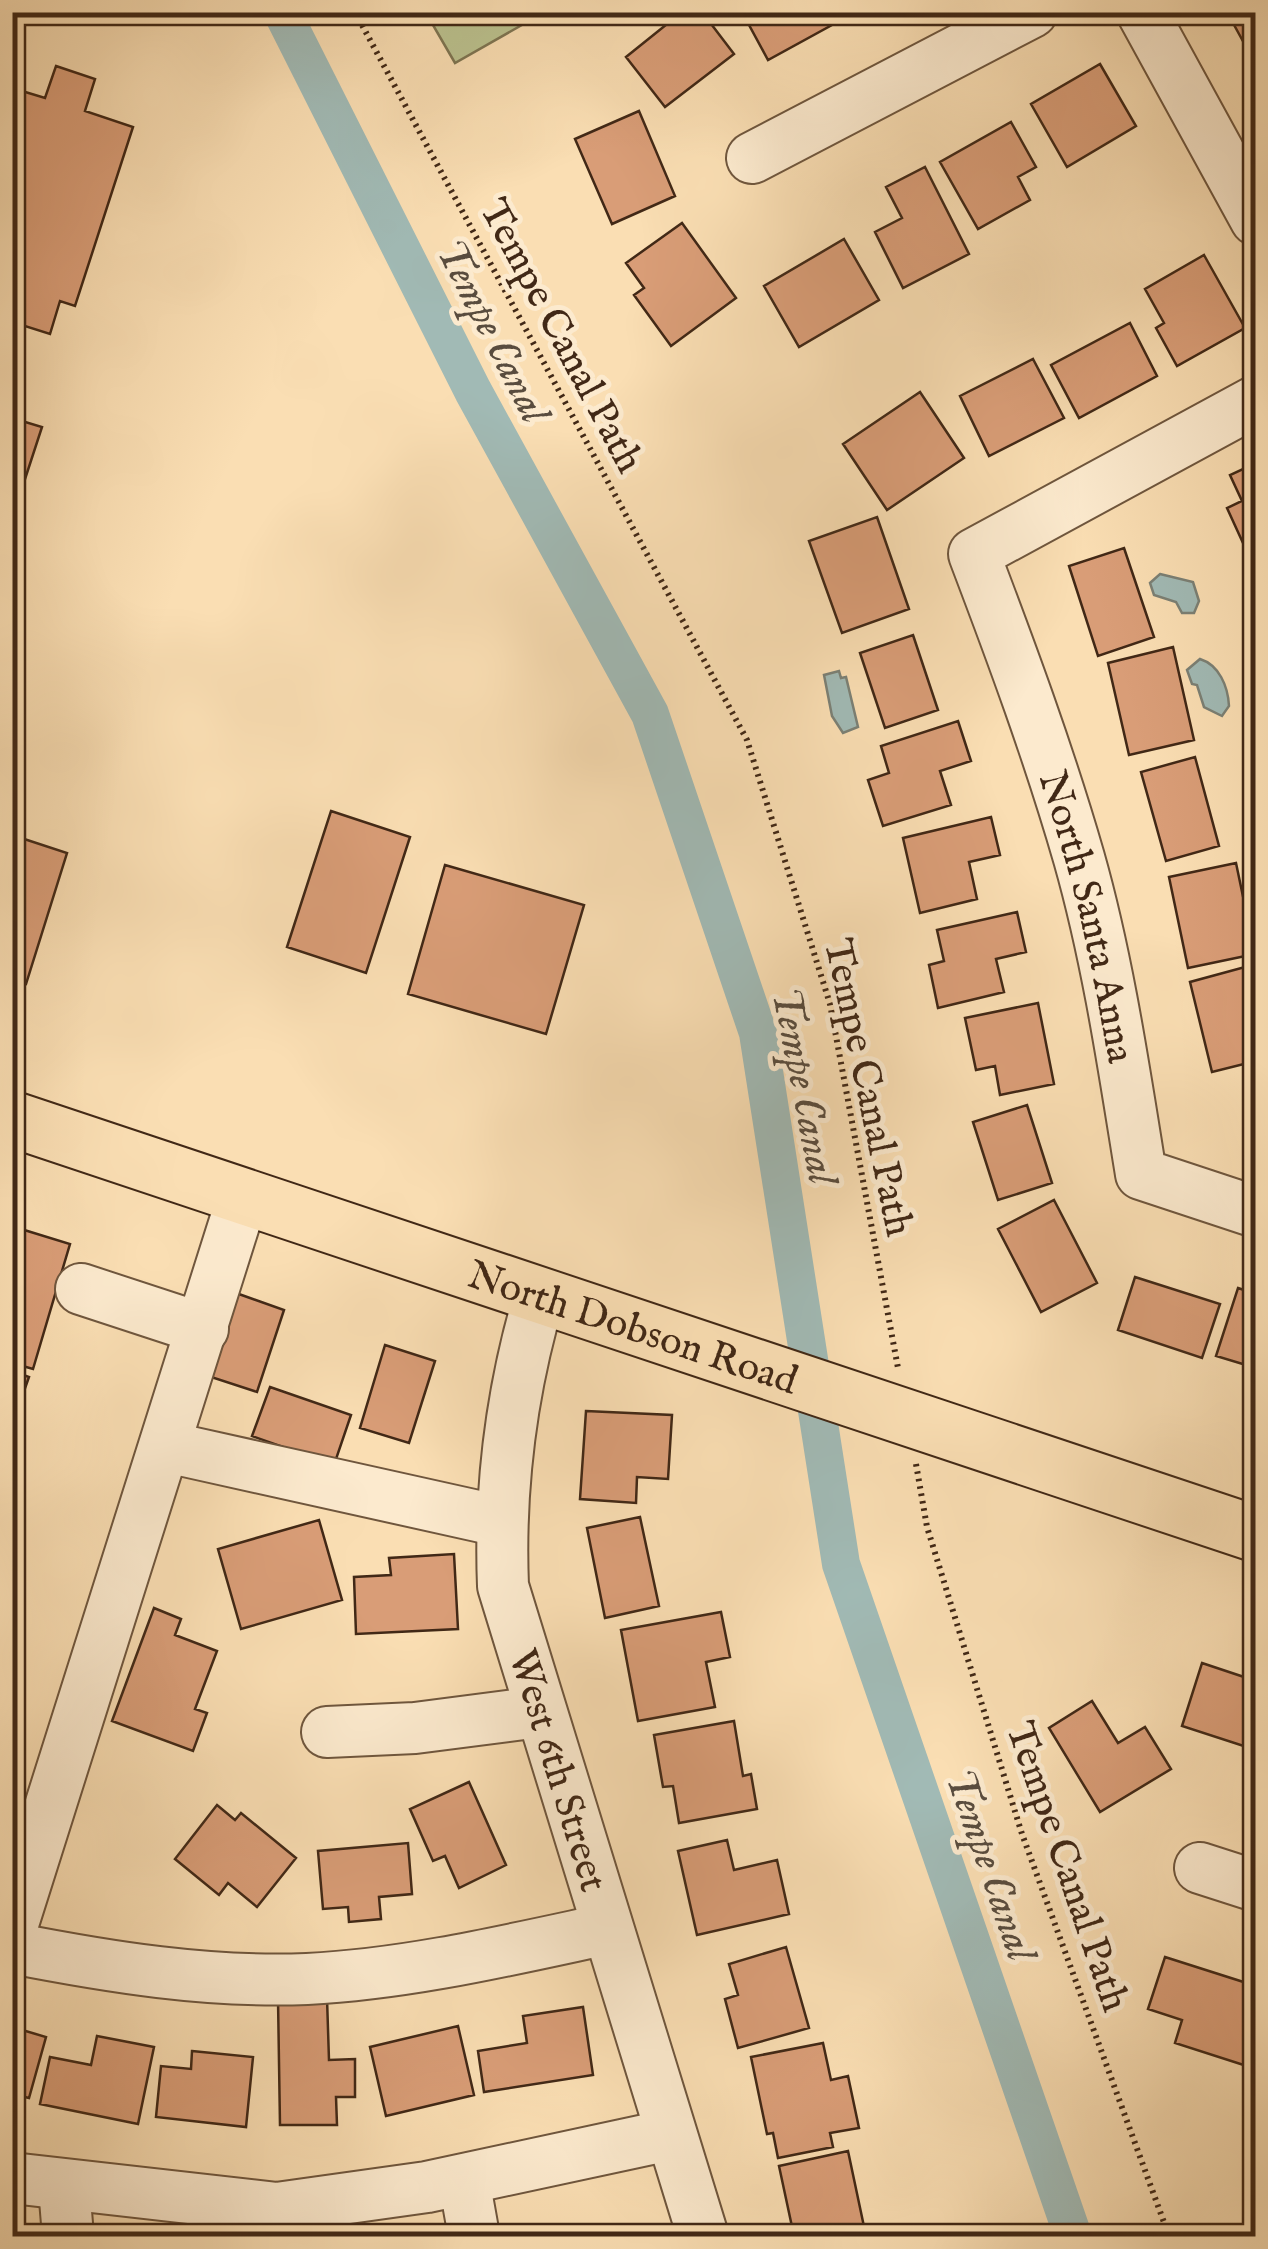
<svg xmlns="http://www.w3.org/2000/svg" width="1268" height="2249" viewBox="0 0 1268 2249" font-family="'IM FELL English',serif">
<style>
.green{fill:#bbc28f;stroke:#7e7552;stroke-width:2.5}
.water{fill:#a1bab5;stroke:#7b8075;stroke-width:2.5}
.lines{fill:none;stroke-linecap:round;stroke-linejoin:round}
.canal{stroke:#a1bab5;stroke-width:38}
.building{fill:#d99d77;stroke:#412816;stroke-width:2.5}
.minor-casing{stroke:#6f563d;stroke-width:54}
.major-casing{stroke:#412816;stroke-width:59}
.path{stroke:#412816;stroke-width:6;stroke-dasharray:2.5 5;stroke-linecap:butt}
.minor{stroke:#fceace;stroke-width:50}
.major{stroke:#fadeb3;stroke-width:55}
.labels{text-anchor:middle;stroke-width:10;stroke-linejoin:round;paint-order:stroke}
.street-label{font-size:40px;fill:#412816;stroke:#fceace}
.water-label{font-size:42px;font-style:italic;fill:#594c3e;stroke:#fceace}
</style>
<rect width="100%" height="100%" fill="#fadeb3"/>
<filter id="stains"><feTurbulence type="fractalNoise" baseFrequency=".002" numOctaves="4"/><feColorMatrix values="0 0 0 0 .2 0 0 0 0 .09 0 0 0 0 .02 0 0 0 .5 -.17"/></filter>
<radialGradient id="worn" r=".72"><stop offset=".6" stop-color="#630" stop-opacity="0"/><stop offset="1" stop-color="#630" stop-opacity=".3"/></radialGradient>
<path class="green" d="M426 13H543L455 63Z"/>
<path class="water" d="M1160 574 1193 582 1199 601 1194 613H1182L1176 602 1154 595 1150 583Z
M1200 659C1219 665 1228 686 1229 706L1222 716 1204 707 1197 685 1192 684 1187 670Z
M839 671 841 678 846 677 858 727 843 733 832 716 824 675Z"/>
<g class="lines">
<path class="canal" d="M282 12 473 391 650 714 758 1033 841 1564 1073 2236"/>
</g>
<path class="building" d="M682 12H702L734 54 665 107 626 57Z
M742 12H851L852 14 768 60Z
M1227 12H1256V65Z
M1100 64 1136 126 1067 167 1031 104Z
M56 66 95 79 85 111 133 127 75 306 60 301 50 334 12 322 21 288 12 286V88L45 98Z
M639 111 675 196 612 224 575 139Z
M1011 122 1036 167 1018 177 1030 200 978 229 940 162Z
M925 167 969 254 903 288 875 232 902 218 886 187Z
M682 223 736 298 671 346 634 295 644 288 626 263Z
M844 239 879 300 799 347 764 286Z
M1204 255 1245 328 1177 366 1156 328 1164 323 1145 289Z
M1130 323 1157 376 1079 418 1051 365Z
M1033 359 1064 418 989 456 960 396Z
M920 392 964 458 887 510 843 444Z
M12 418 42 427 12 519Z
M1256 463V566L1254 567 1227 508 1242 501 1230 475Z
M877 517 909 609 842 633 809 541Z
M1124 548 1154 637 1098 656 1069 566Z
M913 635 938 710 885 728 860 653Z
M1173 647 1194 740 1129 755 1108 663Z
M958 721 971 761 940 771 951 805 883 826 868 780 889 773 881 746Z
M1195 757 1219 846 1166 861 1141 772Z
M331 811 410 837 366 973 287 947Z
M991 817 1000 855 969 862 977 899 920 913 903 838Z
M12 835 67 853 26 984 12 980Z
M1236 863 1255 954 1188 968 1169 877Z
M445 865 584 905 546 1034 408 994Z
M1017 912 1026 952 996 959 1004 992 938 1008 929 965 944 961 937 930Z
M1245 967 1256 997V1061L1212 1072 1190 982Z
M1038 1003 1054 1084 1000 1095 995 1066 976 1070 965 1018Z
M1027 1105 1052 1183 998 1200 973 1122Z
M1054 1200 1097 1283 1041 1312 998 1229Z
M21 1229 70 1244 33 1369 12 1363V1258Z
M1135 1277 1220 1304 1202 1358 1118 1330Z
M1238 1288 1256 1294V1368L1216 1356Z
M236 1293 284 1310 257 1392 208 1376Z
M385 1345 435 1361 409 1443 360 1428Z
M12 1371 29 1377 12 1425Z
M270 1387 351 1415 334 1465 252 1436Z
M586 1411 672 1415 668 1479 637 1477 636 1503 580 1499Z
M640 1517 659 1606 605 1618 587 1528Z
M319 1520 342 1600 241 1629 218 1549Z
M454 1554 458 1629 356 1634 354 1577 391 1575 389 1558Z
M154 1608 181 1619 175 1635 217 1651 195 1709 207 1713 193 1751 112 1721Z
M721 1612 730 1657 706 1662 715 1707 638 1721 621 1630Z
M1202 1663 1256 1681V1750L1182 1726Z
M1092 1701 1118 1743 1145 1727 1171 1769 1100 1812 1049 1728Z
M734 1721 743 1776 751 1774 757 1809 679 1823 673 1786 663 1787 654 1735Z
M469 1782 506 1865 459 1888 445 1856 433 1861 410 1809Z
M217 1805 235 1820 241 1813 296 1858 257 1907 228 1883 219 1895 175 1859Z
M727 1840 734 1870 777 1860 789 1914 697 1935 678 1851Z
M408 1843 412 1894 379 1897 381 1919 349 1922 348 1907 323 1909 318 1851Z
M786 1947 809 2028 738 2048 725 1999 738 1995 729 1964Z
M1165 1957 1256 1986 1253 2068 1175 2043 1182 2020 1148 2009Z
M327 1998 329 2060 355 2059V2097H336L337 2125H280L278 1999Z
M583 2007 593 2075 484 2092 478 2051 527 2043 523 2016Z
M458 2026 474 2095 386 2116 370 2047Z
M12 2027 46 2037 29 2098 12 2094Z
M97 2036 154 2047 138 2124 40 2104 50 2057 91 2065Z
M823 2043 831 2080 848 2076 859 2128 830 2133 833 2147 778 2158 773 2133 767 2134 751 2057Z
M192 2051 253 2057 246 2127 156 2117 161 2066 191 2069Z
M848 2151 866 2236H794L779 2166Z
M613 2227 616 2236H576Z"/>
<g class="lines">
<defs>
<g id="minor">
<path d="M1142 12 1256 220"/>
<path d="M752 158 1032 12"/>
<path id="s1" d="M1256 401 974 554C1012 654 1049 754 1079 858 1108 960 1124 1069 1141 1174L1256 1212"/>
<path d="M81 1289 203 1329"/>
<path id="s2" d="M540 1294C511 1391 499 1485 503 1586L703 2236"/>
<path d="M167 1447 500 1521"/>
<path d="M327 1732 415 1728 539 1712"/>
<path d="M1200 1868 1256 1886"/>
<path d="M12 1927 243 1196"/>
<path d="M12 1948C109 1967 209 1983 307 1979 408 1974 509 1950 607 1929"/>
<path d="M12 2178 277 2208 427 2187 669 2135"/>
<path d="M464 2180 474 2236"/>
<path d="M64 2187 68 2236"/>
</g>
<g id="major">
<path id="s3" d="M12 1119 1256 1534"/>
</g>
</defs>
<use href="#minor" class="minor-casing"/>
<use href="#major" class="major-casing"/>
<path class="path" d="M355 12 747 740 830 1004 898 1368
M916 1464 927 1527 1022 1834 1169 2236"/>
<use href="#minor" class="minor"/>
<use href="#major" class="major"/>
</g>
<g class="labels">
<g class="street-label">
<text transform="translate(563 335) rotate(62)" y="14">Tempe Canal Path</text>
<text dy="14" stroke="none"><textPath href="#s1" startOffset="702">North Santa Anna</textPath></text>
<text transform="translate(870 1087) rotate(78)" y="14">Tempe Canal Path</text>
<text dy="14" stroke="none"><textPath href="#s3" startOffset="655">North Dobson Road</textPath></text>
<text dy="14" stroke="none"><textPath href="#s2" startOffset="488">West 6th Street</textPath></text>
<text transform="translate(1069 1866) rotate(71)" y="14">Tempe Canal Path</text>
</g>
<g class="water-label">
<text transform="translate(494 330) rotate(63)" y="15">Tempe Canal</text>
<text transform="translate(806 1085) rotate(79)" y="15">Tempe Canal</text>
<text transform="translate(992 1864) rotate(71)" y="15">Tempe Canal</text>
</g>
</g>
<rect width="1268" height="2249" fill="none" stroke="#fadeb3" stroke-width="50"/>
<rect x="15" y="15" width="1238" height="2219" fill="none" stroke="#412816" stroke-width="5"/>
<rect x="25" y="25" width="1218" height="2199" fill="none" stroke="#412816" stroke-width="2.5"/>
<rect width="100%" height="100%" filter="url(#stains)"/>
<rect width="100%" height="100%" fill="url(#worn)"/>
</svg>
